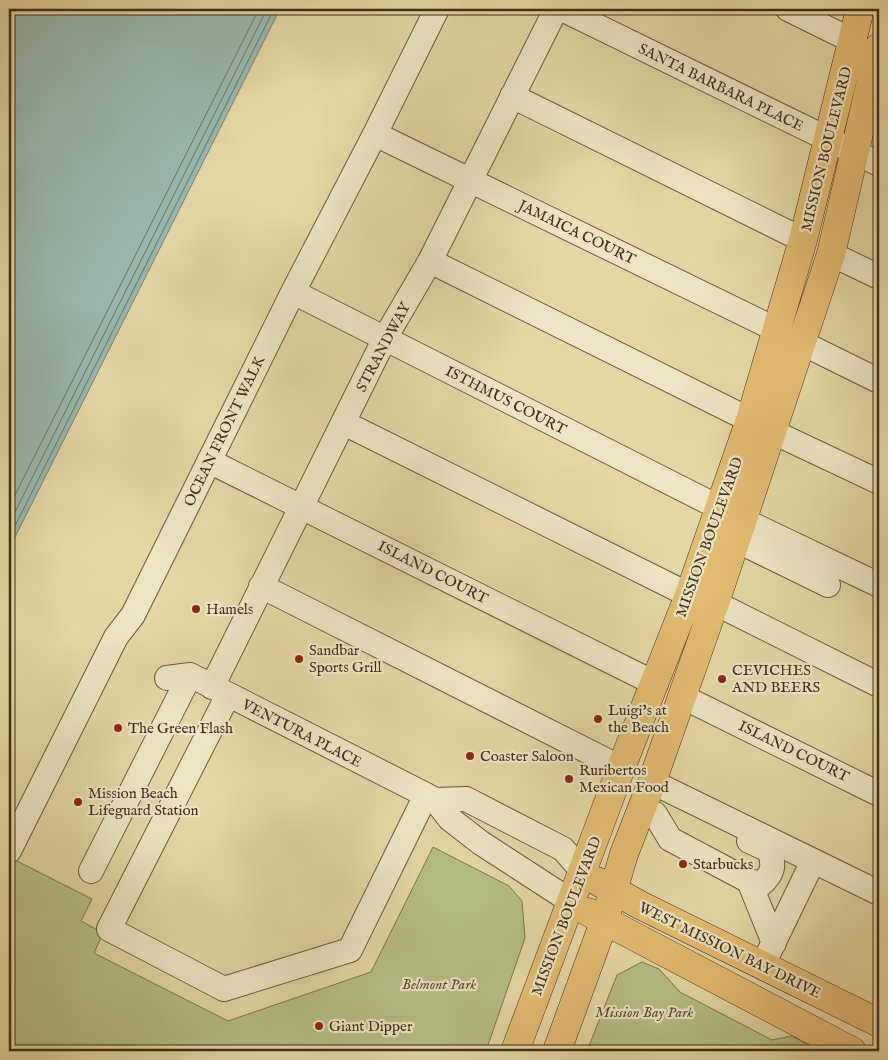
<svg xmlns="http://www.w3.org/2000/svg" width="888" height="1060" viewBox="0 0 888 1060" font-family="'IM FELL English',serif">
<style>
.green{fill:#b5bd86;stroke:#7c7550}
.water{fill:#97b8ad;stroke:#768073}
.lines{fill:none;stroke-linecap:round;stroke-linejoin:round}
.shore{stroke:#6e7264;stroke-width:1}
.minor-casing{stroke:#6c573e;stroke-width:26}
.major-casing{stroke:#442d1b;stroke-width:29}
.minor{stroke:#ede4c4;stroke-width:24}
.major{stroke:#e2bb72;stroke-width:28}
.poi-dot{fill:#8f2418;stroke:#ede4c4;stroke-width:2}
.labels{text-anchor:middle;stroke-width:4.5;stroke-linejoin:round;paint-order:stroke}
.street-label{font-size:15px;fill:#442d1b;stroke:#ede4c4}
.poi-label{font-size:15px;fill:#442d1b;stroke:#ede4c4;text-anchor:start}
.park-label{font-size:15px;font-style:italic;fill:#5b4a30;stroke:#ede4c4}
</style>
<rect width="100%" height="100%" fill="#e4d6a5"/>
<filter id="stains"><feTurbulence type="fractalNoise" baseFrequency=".004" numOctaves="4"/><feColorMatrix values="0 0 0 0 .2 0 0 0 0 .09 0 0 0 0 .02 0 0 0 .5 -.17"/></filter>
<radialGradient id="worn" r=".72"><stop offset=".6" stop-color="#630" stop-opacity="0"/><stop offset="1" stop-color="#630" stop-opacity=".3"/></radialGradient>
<path class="green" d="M433 847 509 886 522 901 525 938 486 1051H9V857L92 899 81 921 103 933 94 953 228 1021 371 972Z
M642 962 659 969 680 992 772 1040 792 1036 819 1051H587L617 975Z"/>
<path class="water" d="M9 9H280L9 549Z"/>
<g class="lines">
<path class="shore" d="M9 507 259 9
M9 524 267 9
M9 538 274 9"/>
<defs>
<path id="minor" d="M562 9 879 164
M788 9 853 41
M512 96 803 240
M375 134 777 330
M831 254 879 277
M430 261 750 420
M293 292 720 508
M800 342 879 381
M344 423 689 595
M771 431 879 482
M209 461 656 684
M743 520 879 585
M736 540 828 585
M261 586 621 768
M715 603 879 685
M167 678 190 675 426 795 435 800 450 819 481 843 572 902
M212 687 385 338 430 261 556 9
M228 695 109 929 224 989 350 950 426 795
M681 696 879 794
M652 782 879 893
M435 800 466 799 563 849 583 872
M642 808 655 814 670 839 749 881 774 943
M749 841 769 850C775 865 773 874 761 884L749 881
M9 851 116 637 133 615 293 292 375 134 437 9
M91 871 190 675
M769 952 813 861"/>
<path id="major" d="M597 881 640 905 879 1023
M588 912 852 1051
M515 1051 621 768 689 595 750 420 803 240 860 9
M557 1051 604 922 624 854 652 782 715 603 831 254 879 47"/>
</defs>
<use href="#minor" class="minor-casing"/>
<use href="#major" class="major-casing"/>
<use href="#minor" class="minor"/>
<use href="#major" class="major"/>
</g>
<g class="poi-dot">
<circle cx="196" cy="609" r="5"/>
<circle cx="299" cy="659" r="5"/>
<circle cx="722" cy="679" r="5"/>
<circle cx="598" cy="719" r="5"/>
<circle cx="118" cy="728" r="5"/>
<circle cx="470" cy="756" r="5"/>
<circle cx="569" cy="779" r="5"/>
<circle cx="78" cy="802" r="5"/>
<circle cx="683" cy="864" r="5"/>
<circle cx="319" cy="1026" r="5"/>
</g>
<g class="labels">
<g class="street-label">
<text transform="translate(721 87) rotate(26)" y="5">SANTA BARBARA PLACE</text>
<text transform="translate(826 149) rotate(-76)" y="5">MISSION BOULEVARD</text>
<text transform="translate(577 232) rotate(26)" y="5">JAMAICA COURT</text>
<text transform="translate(383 347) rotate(-62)" y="5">STRANDWAY</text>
<text transform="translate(506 400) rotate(27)" y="5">ISTHMUS COURT</text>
<text transform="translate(224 431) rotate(-64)" y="5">OCEAN FRONT WALK</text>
<text transform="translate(709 537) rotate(-70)" y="5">MISSION BOULEVARD</text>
<text transform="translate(433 572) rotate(27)" y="5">ISLAND COURT</text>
<text transform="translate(302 733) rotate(27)" y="5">VENTURA PLACE</text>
<text transform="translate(794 751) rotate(26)" y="5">ISLAND COURT</text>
<text transform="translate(566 916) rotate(-69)" y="5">MISSION BOULEVARD</text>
<text transform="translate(730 950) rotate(26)" y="5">WEST MISSION BAY DRIVE</text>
</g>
<g class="poi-label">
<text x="206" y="614">Hamels</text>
<text x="309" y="655">Sandbar<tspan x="309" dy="17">Sports Grill</tspan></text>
<text x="732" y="675">CEVICHES<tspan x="732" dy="17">AND BEERS</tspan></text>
<text x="608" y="715">Luigi's at<tspan x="608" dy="17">the Beach</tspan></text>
<text x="128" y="733">The Green Flash</text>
<text x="480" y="761">Coaster Saloon</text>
<text x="579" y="775">Ruribertos<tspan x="579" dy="17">Mexican Food</tspan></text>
<text x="88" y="798">Mission Beach<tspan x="88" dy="17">Lifeguard Station</tspan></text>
<text x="693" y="869">Starbucks</text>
<text x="329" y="1031">Giant Dipper</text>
</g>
<g class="park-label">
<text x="439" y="989">Belmont Park</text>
<text x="644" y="1017">Mission Bay Park</text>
</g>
</g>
<rect width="888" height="1060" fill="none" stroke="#e4d6a5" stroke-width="30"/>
<rect x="10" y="10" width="868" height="1040" fill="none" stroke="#442d1b" stroke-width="2.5"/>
<rect x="15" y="15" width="858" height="1030" fill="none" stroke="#442d1b"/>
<rect width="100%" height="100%" filter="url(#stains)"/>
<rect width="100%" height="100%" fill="url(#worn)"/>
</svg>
